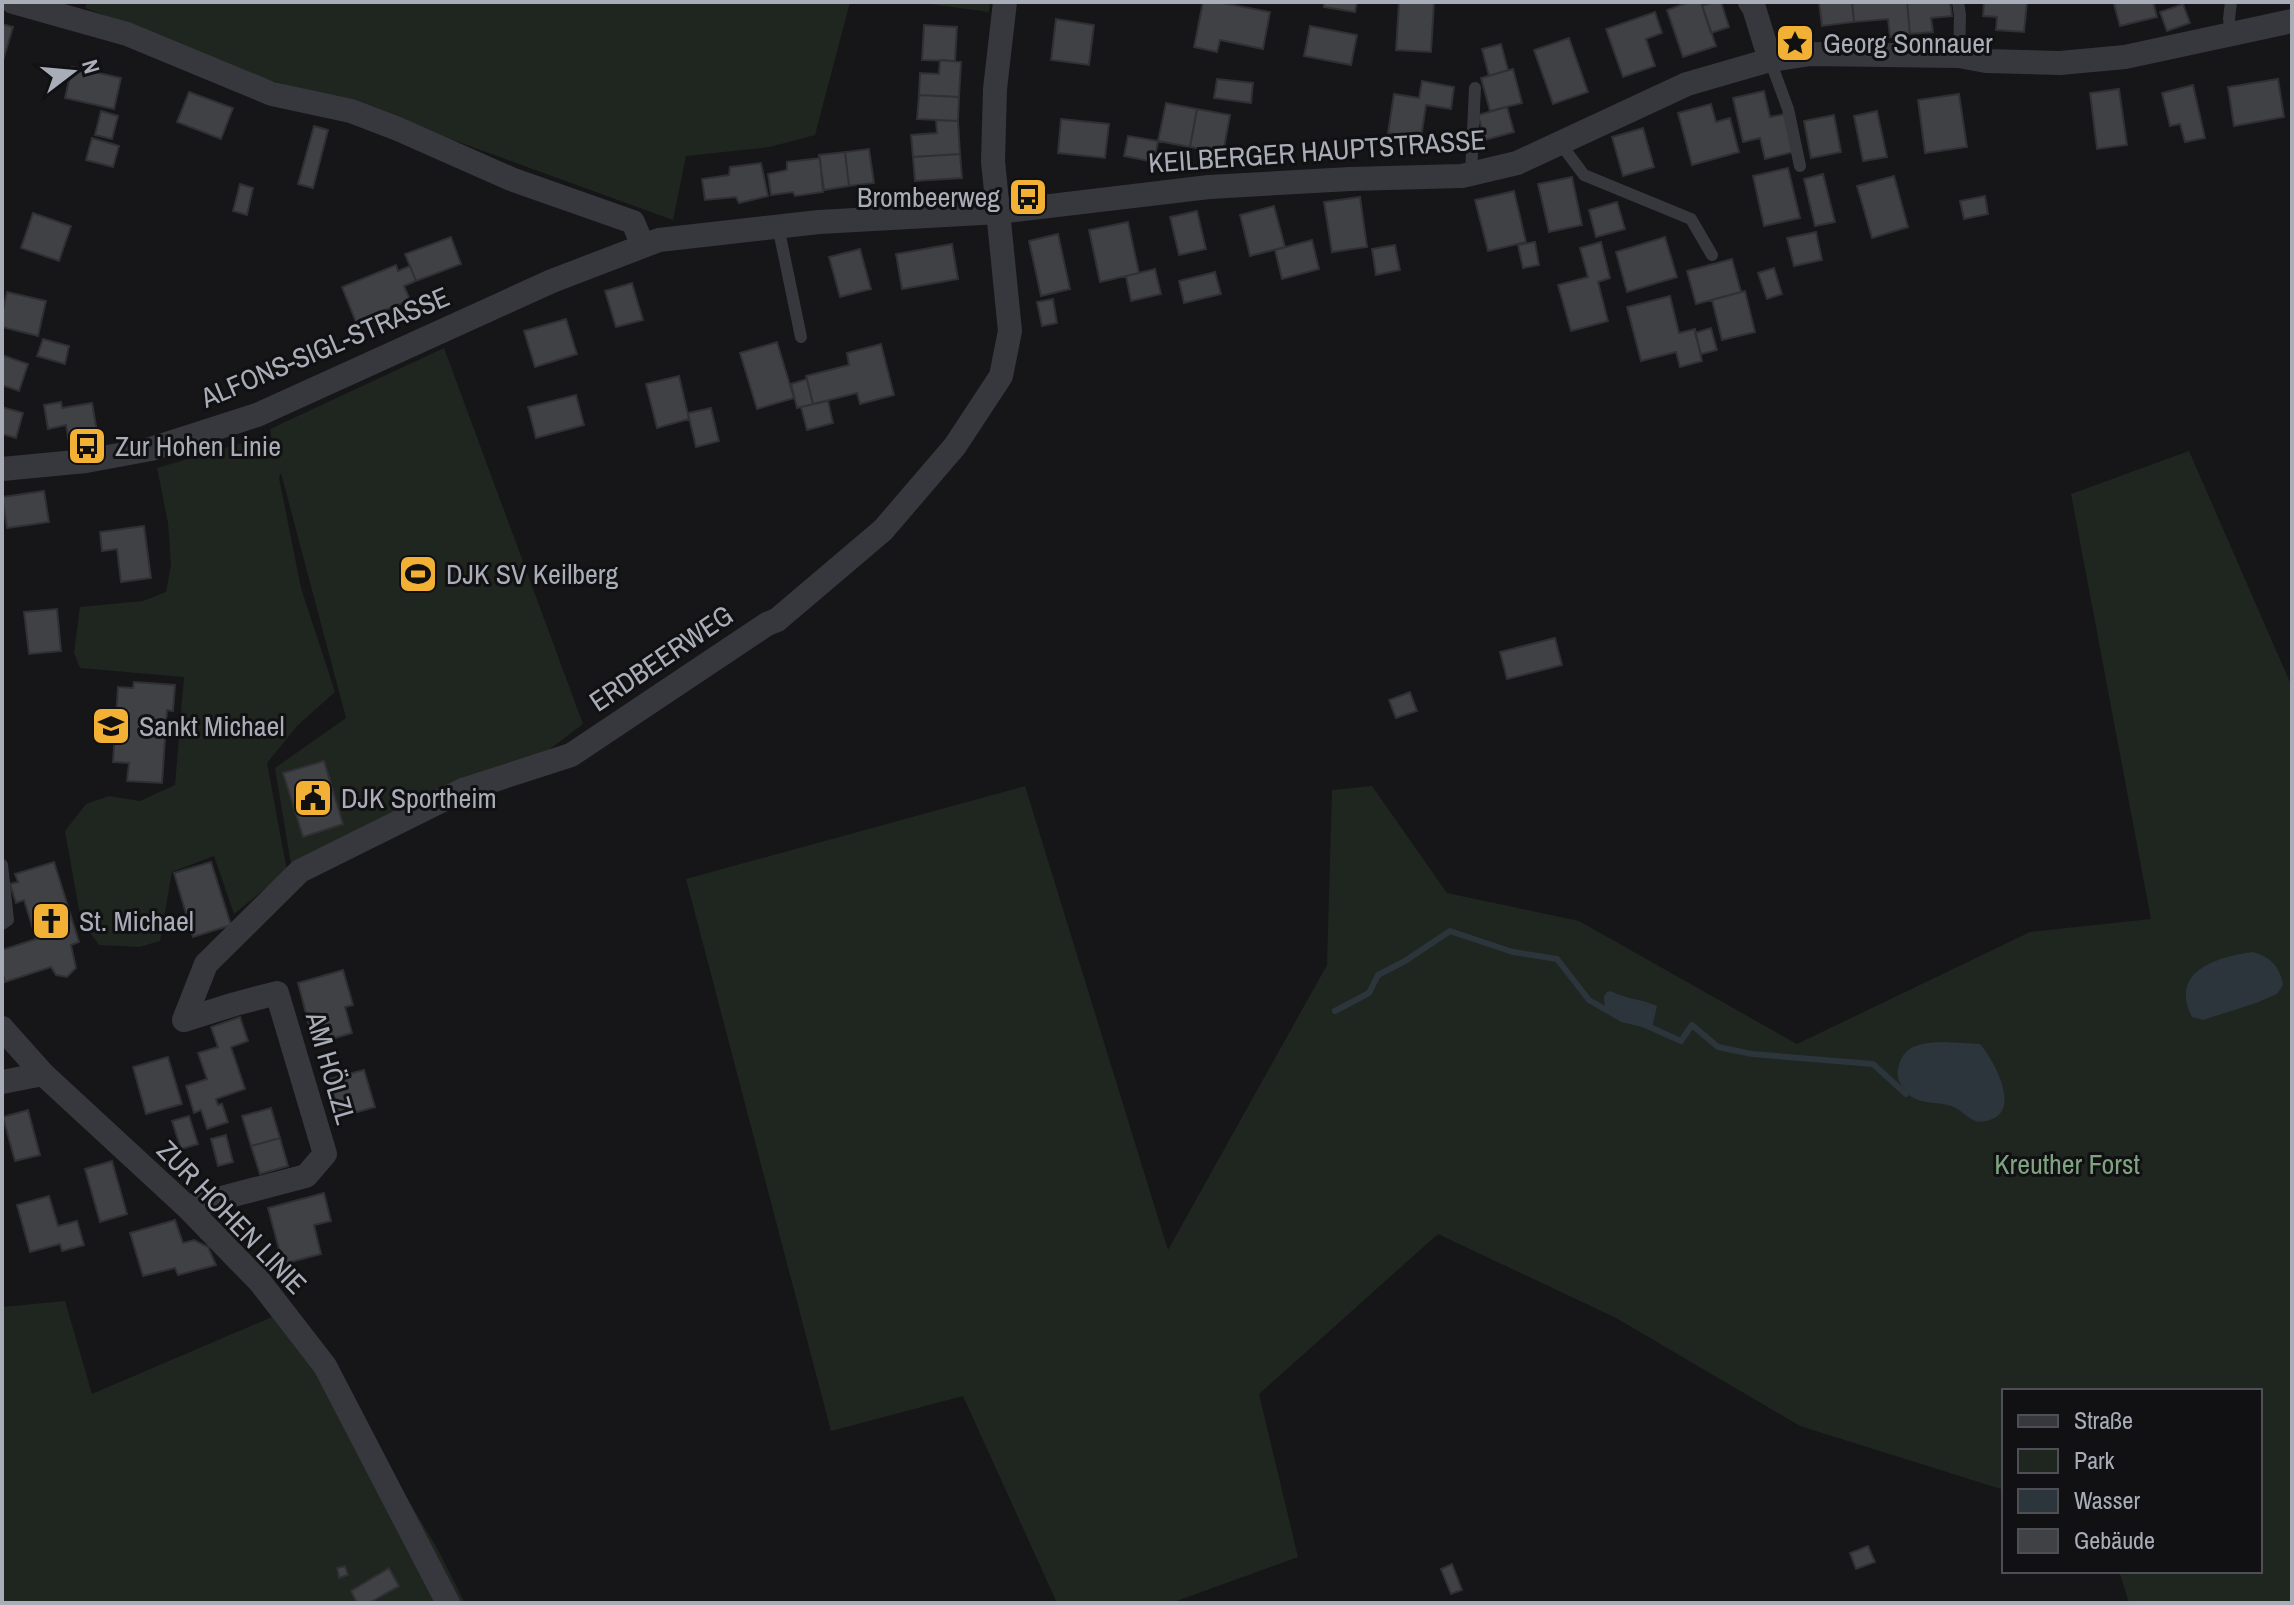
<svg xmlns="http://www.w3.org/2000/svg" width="2294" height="1605" viewBox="0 0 2294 1605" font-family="'Archivo Narrow',sans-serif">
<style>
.green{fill:#1e261f}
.water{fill:#2c353c}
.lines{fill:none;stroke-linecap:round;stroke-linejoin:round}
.stream{stroke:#2c353c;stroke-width:6}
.building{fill:#404145;stroke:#303034;stroke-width:2}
.service{stroke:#37383d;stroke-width:12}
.minor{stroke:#37383d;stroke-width:24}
.labels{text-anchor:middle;stroke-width:6;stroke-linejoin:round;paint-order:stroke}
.poi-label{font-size:28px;fill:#a8adb8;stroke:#111113;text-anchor:start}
.street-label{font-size:28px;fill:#a8adb8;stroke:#111113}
.park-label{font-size:28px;fill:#7fa381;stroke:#111113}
</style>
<rect width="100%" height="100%" fill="#161618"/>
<path class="green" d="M87 2H850L815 135 770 147 686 156 673 220 349 102 268 80 137 27 85 8Z
M890 2H990L989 12 930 4Z
M444 348 583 724 546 752 400 808 291 864 275 768 346 718 281 473 279 478 301 588 335 692 298 725 267 763 287 871 234 914 214 856 172 872 160 941 139 947 99 945 81 921 65 831 86 804 109 796 140 801 175 785 184 677 80 668 74 653 80 607 143 601 166 592 171 565 168 523 157 468 238 444 272 441 270 429Z
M2189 451 2292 687V1603H2129L2119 1571H2260V1391H2004V1490L1800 1426 1616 1318 1438 1234 1259 1394 1298 1557 1171 1603H1057L963 1396 831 1431 686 879 1025 786 1168 1250 1327 965 1332 790 1372 786 1447 893 1579 921 1797 1044 2030 932 2151 919 2071 494Z
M65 1301 92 1394 293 1308 437 1548 465 1603H2V1307Z"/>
<path class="water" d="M2253 952C2270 957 2280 966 2283 985L2277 994 2256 1003 2203 1020 2192 1017C2169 972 2215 957 2253 952Z
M1611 991C1625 999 1642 999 1657 1006L1652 1028 1622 1019 1605 1011 1604 996 1607 992Z
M1944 1042 1980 1044C1994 1060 2024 1114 1986 1121 1969 1125 1963 1108 1948 1105 1928 1101 1911 1105 1900 1083 1897 1077 1897 1072 1899 1065 1905 1043 1925 1043 1944 1042Z"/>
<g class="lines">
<path class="stream" d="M1335 1011 1369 993 1378 975 1405 961 1450 931 1513 952 1557 959 1589 1000 1622 1019 1643 1024 1681 1041 1692 1025 1718 1047 1752 1054 1873 1064 1906 1094"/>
</g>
<path class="building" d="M1203 2H1218L1270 12 1263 49 1220 40 1217 52 1194 47Z
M1324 2H1357L1355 12 1324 7Z
M1399 2H1434L1431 52 1396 50Z
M1689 2H1701L1716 46 1683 57 1667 10Z
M1714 2H1721L1729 27 1711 33 1702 6Z
M1819 2H1852L1854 22 1822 26Z
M1852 2H1907L1910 34 1890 37 1888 19 1854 22Z
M1907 2H1950L1952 16 1931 18 1933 32 1910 34Z
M1984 2H2027L2024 32 1996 30 1997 17 1983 16Z
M2122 2H2153L2157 17 2120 26 2114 4Z
M2183 4 2190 23 2167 31 2160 12Z
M1655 12 1662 33 1646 39 1655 66 1623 77 1606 29Z
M1056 19 1094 25 1089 65 1051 60Z
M2 24 13 27 2 64Z
M924 25 957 27 955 61 922 60Z
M1310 26 1357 35 1351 65 1304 56Z
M1569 38 1588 92 1553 104 1534 50Z
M1501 44 1508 70 1489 76 1482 49Z
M940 60 961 62 959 97 919 95 920 73 939 74Z
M72 67 121 78 114 109 65 98Z
M1513 69 1522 103 1490 111 1481 78Z
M1217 79 1253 83 1251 103 1214 98Z
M2278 79 2284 117 2234 126 2228 87Z
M1422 81 1454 87 1451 109 1426 105 1421 138 1388 133 1394 94 1419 98Z
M2193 85 2205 138 2185 142 2180 124 2170 126 2162 93Z
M2119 89 2127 145 2097 149 2090 93Z
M1764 91 1770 117 1785 114 1793 152 1765 159 1760 138 1743 142 1733 98Z
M189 92 233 108 221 139 177 122Z
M1959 94 1967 147 1925 153 1918 100Z
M919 95 959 97 958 121 917 119Z
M1166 103 1197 109 1190 147 1158 141Z
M1711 104 1716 122 1730 118 1739 152 1692 165 1678 113Z
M1507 107 1514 132 1485 140 1478 115Z
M1197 109 1230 115 1223 153 1190 147Z
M101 111 118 116 112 139 95 135Z
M1877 111 1887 157 1863 161 1854 116Z
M1834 115 1841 152 1811 158 1804 121Z
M1061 119 1109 124 1105 158 1058 153Z
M936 120 958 121 960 154 913 157 911 135 937 133Z
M314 126 328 130 313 188 298 184Z
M1643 128 1654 167 1623 176 1612 137Z
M1128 136 1158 141 1154 162 1124 156Z
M92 138 119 146 113 167 86 160Z
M869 149 874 183 849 186 845 152Z
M845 152 849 186 824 190 819 155Z
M960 154 962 178 915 181 913 157Z
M820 158 823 192 795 196 793 192 771 195 768 174 787 170V162Z
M761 163 768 196 739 203 736 197 705 200 702 179 729 175 730 167Z
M1788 168 1800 218 1764 226 1753 176Z
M1823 174 1835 222 1815 226 1804 179Z
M1894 176 1908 227 1872 238 1857 186Z
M1572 177 1582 225 1549 232 1538 184Z
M240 184 253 188 247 215 233 211Z
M1514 191 1526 242 1488 251 1475 200Z
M1985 196 1988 214 1964 219 1960 201Z
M1360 197 1367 247 1332 252 1324 202Z
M1617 202 1625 229 1596 237 1589 210Z
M1274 206 1285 247 1250 256 1240 215Z
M1197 211 1206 249 1179 255 1170 217Z
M33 213 71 226 59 261 21 248Z
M1128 222 1139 273 1100 282 1089 230Z
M1816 232 1822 260 1794 266 1787 238Z
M1058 234 1070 289 1041 296 1029 241Z
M451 237 461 264 416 281 405 254Z
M1665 237 1677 277 1627 292 1616 252Z
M1312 240 1319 269 1282 279 1275 250Z
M1535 242 1539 265 1523 268 1518 245Z
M1601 242 1610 278 1598 282 1608 321 1571 331 1558 285 1588 277 1580 248Z
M952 244 958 279 902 289 896 254Z
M1395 245 1400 270 1376 275 1372 249Z
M860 249 871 289 840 297 829 257Z
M1732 259 1741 292 1696 304 1687 271Z
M396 265 398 271 410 266 416 281 404 286 410 300 356 322 342 287Z
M1774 268 1782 294 1767 299 1758 273Z
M1155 269 1161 294 1131 301 1126 276Z
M1215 272 1221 294 1184 303 1179 281Z
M632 283 643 320 616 327 605 291Z
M1745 291 1755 332 1722 340 1712 300Z
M7 292 46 301 38 336 2 327V314Z
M1670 296 1679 333 1695 329 1702 361 1680 367 1676 352 1641 361 1627 307Z
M1053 299 1057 323 1042 326 1037 302Z
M566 319 577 354 535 367 524 331Z
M1711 328 1717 350 1701 354 1695 333Z
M43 339 69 346 65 364 37 356Z
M777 342 794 398 757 409 740 353Z
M881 344 894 395 860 404 857 393 813 404 806 376 849 365 847 353Z
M2 355 28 364 19 391 2 385Z
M679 376 689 419 657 428 646 384Z
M807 379 813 404 797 408 791 384Z
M576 395 584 425 536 438 528 407Z
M828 401 833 423 807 430 801 407Z
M61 402 62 408 92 403 98 437 69 442 66 425 48 429 44 405Z
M2 407 23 413 16 438 2 434Z
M711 408 719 441 696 447 688 413Z
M44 491 49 522 7 528 2 497Z
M144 526 151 578 121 582 117 549 102 551 100 532Z
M57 609 61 651 29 654 24 612Z
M1555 638 1562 665 1507 679 1500 652Z
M134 682 175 685 173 711 167 710 162 783 127 781 129 763 113 762 118 687 133 688Z
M1410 692 1417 711 1396 718 1389 700Z
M324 761 343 824 303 837 283 773Z
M54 862 79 942 71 945 76 968 67 977 56 975 51 967 5 982 2 971V950L36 939 24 900 16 903 10 884 18 882 15 874Z
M211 862 231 925 193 937 174 873Z
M343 970 353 1005 345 1007 352 1033 314 1044 298 983Z
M240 1017 248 1041 231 1047 245 1089 216 1099 218 1105 222 1104 228 1122 207 1129 201 1110 194 1113 186 1086 207 1079 198 1053 218 1047 211 1027Z
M168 1057 182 1104 146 1114 133 1067Z
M364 1070 375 1107 340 1117 329 1079Z
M271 1108 280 1138 251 1146 242 1116Z
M28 1110 40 1155 15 1161 3 1117Z
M189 1116 198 1144 181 1149 172 1121Z
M226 1135 233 1162 218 1166 211 1139Z
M280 1138 288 1166 260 1174 251 1146Z
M112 1161 127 1214 100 1222 85 1169Z
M324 1193 331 1221 314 1225 321 1254 283 1264 268 1208Z
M49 1196 58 1226 77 1221 84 1245 62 1251 60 1244 30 1252 17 1205Z
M175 1220 183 1243 194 1240 208 1247 216 1265 178 1275 175 1268 143 1276 130 1233Z
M1868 1546 1875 1562 1856 1569 1850 1553Z
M1452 1564 1462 1590 1451 1594 1441 1569Z
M345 1566 348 1575 339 1578 337 1568Z
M389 1568 399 1586 369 1603H357L351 1591Z"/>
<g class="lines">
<path class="service" d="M1958 2 1960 15 1959 56
M2231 2 2229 19 2231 34
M1770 60 1788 109 1800 166
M1560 143 1584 175 1691 219 1712 255
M1471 174 1475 88
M778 226 801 337
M2 865 8 920 2 924"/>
<path class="minor" d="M13 2 127 34 272 94 351 111 398 129 511 179 633 222 643 246
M1750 2 1754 8 1770 60
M2 469 86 461 151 449 257 415 552 281 659 240 819 222 999 212 1209 187 1350 179 1462 176 1517 163 1687 84 1770 60 1811 54 1959 56 1986 61 2060 63 2125 57 2292 21
M184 1020 206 964 300 871 463 790 571 755 767 624 777 620 883 530 955 446 1001 376 1010 331 993 161 995 89 1005 2
M184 1020 235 1004 277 993 325 1154 306 1176 187 1207
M2 1028 43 1074 187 1207 260 1282 325 1366 448 1603
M2 1082 43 1074"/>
</g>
<defs>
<symbol id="sight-square" viewBox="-11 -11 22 22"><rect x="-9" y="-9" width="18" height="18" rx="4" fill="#f2b134" stroke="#111113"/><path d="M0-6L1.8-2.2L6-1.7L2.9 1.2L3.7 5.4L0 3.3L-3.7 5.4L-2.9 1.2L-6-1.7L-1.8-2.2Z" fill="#111"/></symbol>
<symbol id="bus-square" viewBox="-11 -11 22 22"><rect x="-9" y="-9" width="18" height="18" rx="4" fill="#f2b134" stroke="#111113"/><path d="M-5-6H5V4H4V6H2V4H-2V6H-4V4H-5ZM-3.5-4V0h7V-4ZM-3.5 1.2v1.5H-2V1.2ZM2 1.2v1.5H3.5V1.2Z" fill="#111"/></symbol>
<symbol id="stadium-square" viewBox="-11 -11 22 22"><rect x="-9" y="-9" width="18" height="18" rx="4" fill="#f2b134" stroke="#111113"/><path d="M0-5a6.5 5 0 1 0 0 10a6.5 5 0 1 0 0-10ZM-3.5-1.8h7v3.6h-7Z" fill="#111"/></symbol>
<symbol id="school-square" viewBox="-11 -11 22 22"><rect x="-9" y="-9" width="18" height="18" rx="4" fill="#f2b134" stroke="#111113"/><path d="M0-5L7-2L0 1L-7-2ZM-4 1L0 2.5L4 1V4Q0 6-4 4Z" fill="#111"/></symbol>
<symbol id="civic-square" viewBox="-11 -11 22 22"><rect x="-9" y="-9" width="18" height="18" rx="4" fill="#f2b134" stroke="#111113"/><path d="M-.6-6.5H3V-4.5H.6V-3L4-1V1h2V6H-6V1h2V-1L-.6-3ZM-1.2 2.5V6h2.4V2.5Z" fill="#111"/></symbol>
<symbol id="church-square" viewBox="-11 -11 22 22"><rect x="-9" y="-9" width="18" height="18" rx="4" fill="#f2b134" stroke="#111113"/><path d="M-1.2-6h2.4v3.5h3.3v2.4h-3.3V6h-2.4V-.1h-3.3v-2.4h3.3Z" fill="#111"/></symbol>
</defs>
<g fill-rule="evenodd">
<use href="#sight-square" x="1773" y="21" width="44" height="44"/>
<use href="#bus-square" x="1006" y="175" width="44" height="44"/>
<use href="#bus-square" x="65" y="424" width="44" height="44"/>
<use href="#stadium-square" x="396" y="552" width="44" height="44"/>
<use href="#school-square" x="89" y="704" width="44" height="44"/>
<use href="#civic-square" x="291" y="776" width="44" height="44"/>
<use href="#church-square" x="29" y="899" width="44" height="44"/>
</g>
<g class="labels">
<g class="poi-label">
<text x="1823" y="53">Georg Sonnauer</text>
<text x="1000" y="207" text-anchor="end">Brombeerweg</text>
<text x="115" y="456">Zur Hohen Linie</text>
<text x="446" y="584">DJK SV Keilberg</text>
<text x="139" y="736">Sankt Michael</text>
<text x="341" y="808">DJK Sportheim</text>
<text x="79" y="931">St. Michael</text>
</g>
<g class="street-label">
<text transform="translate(1317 151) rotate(-4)" y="10">KEILBERGER HAUPTSTRASSE</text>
<text transform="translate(325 347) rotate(-23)" y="10">ALFONS-SIGL-STRASSE</text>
<text transform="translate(661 658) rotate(-34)" y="10">ERDBEERWEG</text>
<text transform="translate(331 1068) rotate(74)" y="10">AM HÖLZL</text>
<text transform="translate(232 1217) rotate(46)" y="10">ZUR HOHEN LINIE</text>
</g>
<g class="park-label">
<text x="2067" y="1174">Kreuther Forst</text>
</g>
</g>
<rect width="2294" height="1605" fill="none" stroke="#a8adb8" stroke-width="8"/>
<rect x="2002" y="1389" width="260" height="184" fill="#111113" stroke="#4d4f55" stroke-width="2"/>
<rect x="2018" y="1415" width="40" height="12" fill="#37383d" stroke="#4d4f55" stroke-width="2"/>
<text x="2074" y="1429" font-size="24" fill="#a8adb8">Straße</text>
<rect x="2018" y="1449" width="40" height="24" fill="#1e261f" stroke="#4d4f55" stroke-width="2"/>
<text x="2074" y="1469" font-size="24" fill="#a8adb8">Park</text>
<rect x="2018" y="1489" width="40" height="24" fill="#2c353c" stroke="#4d4f55" stroke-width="2"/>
<text x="2074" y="1509" font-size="24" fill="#a8adb8">Wasser</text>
<rect x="2018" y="1529" width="40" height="24" fill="#404145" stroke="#4d4f55" stroke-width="2"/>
<text x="2074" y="1549" font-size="24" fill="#a8adb8">Gebäude</text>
<g transform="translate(72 72) rotate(74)" stroke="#111113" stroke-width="6" paint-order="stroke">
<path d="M0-6L14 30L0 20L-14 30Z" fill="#a8adb8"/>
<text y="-12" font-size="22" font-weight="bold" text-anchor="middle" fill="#a8adb8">N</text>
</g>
</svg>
